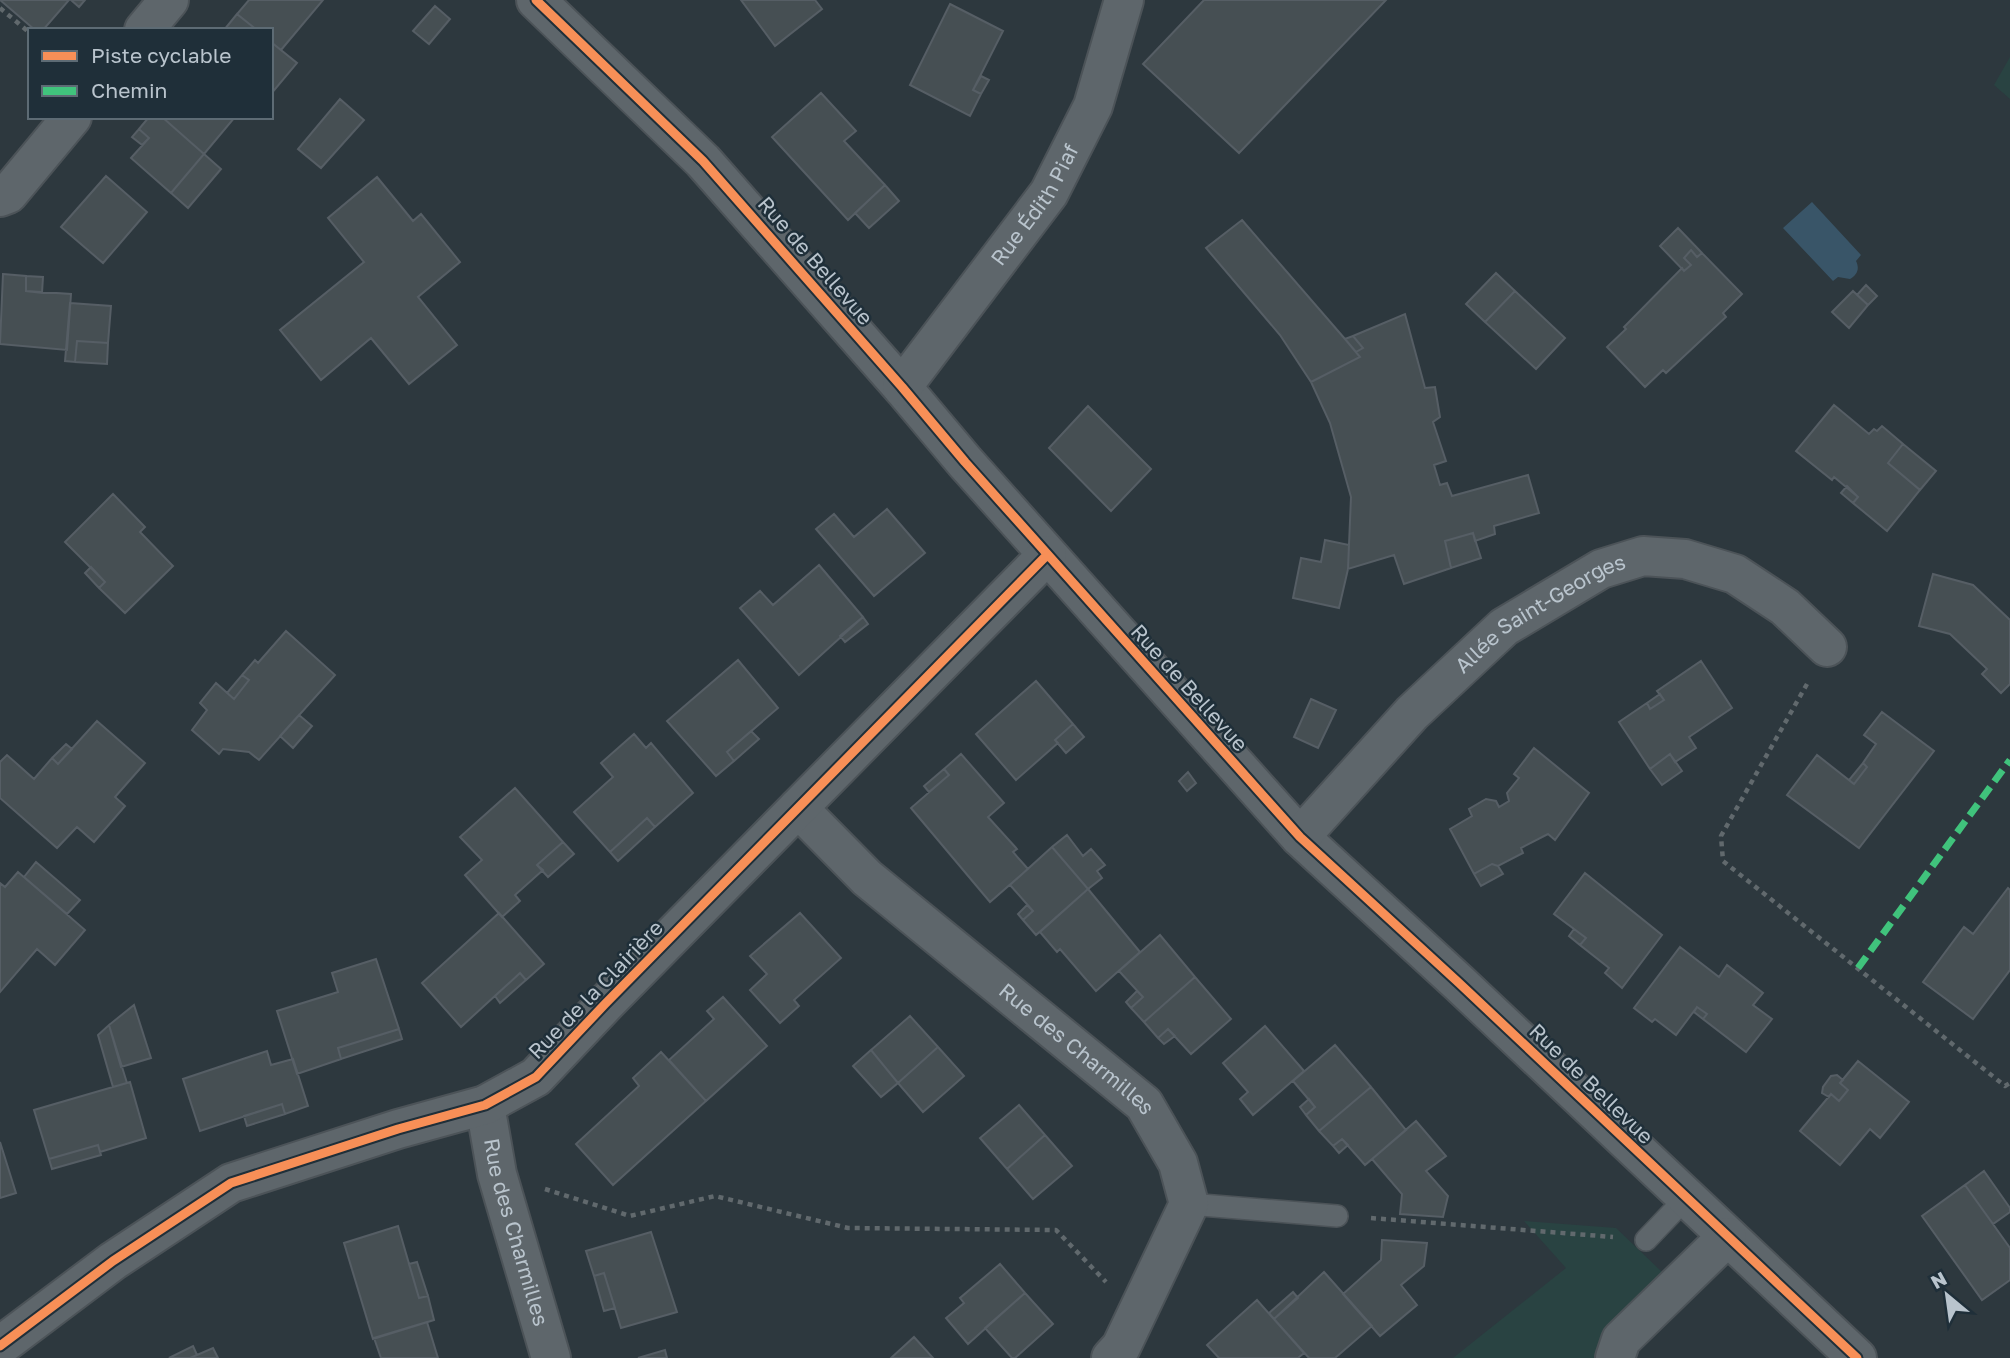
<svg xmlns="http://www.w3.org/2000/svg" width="2010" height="1358" viewBox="0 0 2010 1358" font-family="'Golos Text',sans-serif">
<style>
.green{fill:#294342}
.water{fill:#395568}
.building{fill:#464f53;stroke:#565e65;stroke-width:2}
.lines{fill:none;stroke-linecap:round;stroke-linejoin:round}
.lane-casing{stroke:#4c5358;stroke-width:24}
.street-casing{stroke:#4c5358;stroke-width:42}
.path{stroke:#61696d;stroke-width:4.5;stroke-dasharray:5 5;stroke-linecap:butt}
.lane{stroke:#5e666b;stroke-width:21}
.street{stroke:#5e666b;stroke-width:38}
.quiet{stroke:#40c37c;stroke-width:7;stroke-dasharray:14 7;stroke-linecap:butt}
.cycleway-casing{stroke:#1f2f39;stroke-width:13}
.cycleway{stroke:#f78f57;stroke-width:9}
.labels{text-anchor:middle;stroke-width:5;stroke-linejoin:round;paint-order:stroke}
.street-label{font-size:21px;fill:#b9c4cd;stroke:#1f2f39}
</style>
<rect width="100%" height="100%" fill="#2d383e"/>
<path class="green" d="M2010 57V99L1994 85Z
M1524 1221 1616 1228 1662 1272 1613 1324 1596 1358H1453L1566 1268Z"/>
<path class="water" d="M1812 202 1861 255 1856 261C1860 269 1857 275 1850 279L1838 277 1833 281 1783 228Z"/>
<path class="building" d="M0 0H69L43 30H35Z
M71 0H85L79 7Z
M249 0H323L281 50 271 42V30H257L237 14Z
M741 0H815L822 9 775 46Z
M1204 0H1386L1239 153 1143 64Z
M950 4 1003 31 973 90 981 94 970 116 910 85Z
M435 6 450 19 429 44 413 31Z
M237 14 257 30H224Z
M271 42 297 63 271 94Z
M981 76 989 80 981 94 973 90Z
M821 93 856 131 844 141 885 185 848 220 772 137Z
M340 99 364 120 321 168 298 149Z
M149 117H162L204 154 171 193 131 158 149 138 139 129Z
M162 117H235L204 154Z
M139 129 149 138 142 145 132 137Z
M204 154 221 169 188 208 171 193Z
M106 176 147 212 103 263 61 227Z
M377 177 413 221 421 214 460 262 418 297 457 345 409 384 371 338 321 380 280 330 364 262 328 218Z
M885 185 899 201 869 228 855 213Z
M1242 220 1345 339 1360 357 1311 382 1280 335 1206 248Z
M1678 228 1702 253 1697 257 1691 250 1684 258 1691 265 1684 271 1660 246Z
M1691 250 1697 257 1702 253 1742 294 1723 313 1726 317 1666 373 1663 370 1645 387 1607 347 1626 329 1624 327 1682 268 1684 271 1691 265 1684 258Z
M1496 273 1515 291 1485 322 1466 304Z
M3 274 26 276V291L71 294 67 350 0 344Z
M26 276 43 277 42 293 26 291Z
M1866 285 1877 296 1868 305 1857 295Z
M1515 291 1565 338 1536 369 1485 322Z
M1853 291 1868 305 1849 328 1832 312Z
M70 303 111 306 108 343 77 341 75 362 65 361Z
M1405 314 1425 388 1435 387 1440 417 1433 422 1446 461 1434 465 1440 485 1447 483 1452 496 1528 475 1539 513 1494 526 1495 534 1475 541 1473 533 1445 541 1451 568 1404 584 1394 555 1348 569 1351 497 1330 423 1311 382 1360 357 1356 352 1363 348 1353 336Z
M1353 336 1363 348 1356 352 1345 339Z
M77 341 108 343 107 364 75 362Z
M1834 405 1869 434 1874 429 1877 431 1882 426 1903 444 1888 463 1920 490 1887 531 1853 503 1858 497 1834 477 1832 480 1796 451Z
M1088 406 1151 469 1111 511 1049 448Z
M1903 444 1936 471 1920 490 1888 463Z
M1847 486 1858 497 1853 503 1841 493Z
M113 494 145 527 140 532 173 566 125 613 99 588 105 582 65 542Z
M887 509 925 553 874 596 816 529 834 514 854 537Z
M1473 533 1481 558 1451 568 1445 541Z
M1325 540 1349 545 1348 569 1339 608 1293 598 1301 558 1321 562Z
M819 565 863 617 799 675 740 608 760 591 773 605Z
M91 567 105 582 99 588 85 573Z
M1933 574 1973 585 2010 620V684L2001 693 1982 674 1987 669 1950 634 1919 626Z
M863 617 868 624 845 642 840 636Z
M286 631 335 675 259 760 249 752 223 749 219 754 192 730 207 710 200 703 216 683 234 699 249 680 242 675 255 660 258 663Z
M738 660 778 708 727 752 734 761 716 776 667 721Z
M1701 661 1732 708 1689 737 1696 748 1675 762 1670 754 1650 769 1619 722 1647 703 1650 709 1664 700 1657 691Z
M242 675 249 680 234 699 227 693Z
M1036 681 1073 724 1055 740 1058 743 1016 780 976 734Z
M1660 694 1664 700 1650 709 1647 703Z
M1311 699 1336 710 1318 748 1294 737Z
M1882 712 1934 751 1859 848 1787 795 1817 755 1854 784 1867 767 1863 763 1876 744 1864 735Z
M299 715 312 726 293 748 280 736Z
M97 721 145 763 115 797 125 806 94 842 77 827 57 848 0 798V762L7 755 34 779 52 758 58 764Z
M1073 724 1084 737 1066 753 1055 740Z
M751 731 759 739 734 761 727 752Z
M634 734 646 748 651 743 693 793 655 827 647 818 610 852 574 812 613 777 601 763Z
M66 744 72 749 58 764 52 758Z
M1534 748 1589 793 1555 840 1548 834 1521 848 1523 853 1498 866 1492 864 1474 874 1450 829 1472 816 1469 809 1486 799 1496 801 1499 807 1509 801 1507 793 1519 778 1514 774Z
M961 754 1004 803 988 817 1017 849 1013 852 1028 869 990 902 911 808 949 775 944 769Z
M1670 754 1682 771 1662 785 1650 769Z
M1863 763 1867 767 1854 784 1849 780Z
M944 769 949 775 929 792 924 786Z
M1188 772 1196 783 1187 791 1179 781Z
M515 788 563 842 537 865 543 870 515 895 520 901 502 917 465 875 482 860 460 837Z
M647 818 655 827 618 861 610 852Z
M1067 835 1083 856 1091 849 1105 865 1097 871 1102 878 1088 889 1052 847Z
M563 842 574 854 548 877 537 865Z
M1052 847 1088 889 1036 935 1023 920 1033 911 1010 885Z
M36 862 80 900 67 914 24 877Z
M1492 864 1498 866 1503 874 1481 886 1474 874Z
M18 872 85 930 55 965 37 949 0 992V883L5 887Z
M1585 873 1662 935 1622 988 1605 973 1609 968 1580 945 1586 938 1554 914Z
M2008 888 2010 890V970L1973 1019 1923 982 1964 927 1973 934Z
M1088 889 1140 952 1096 991 1060 949 1057 952 1040 932Z
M1027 905 1033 911 1023 920 1018 914Z
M499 913 544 964 526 980 520 973 461 1027 422 983Z
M800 913 841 958 794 1000 799 1006 780 1023 750 990 767 974 750 956Z
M1574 929 1586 938 1580 945 1569 936Z
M1160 935 1195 977 1144 1022 1131 1008 1143 997 1119 971Z
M1680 947 1719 977 1727 965 1763 993 1753 1005 1772 1019 1746 1052 1703 1019 1707 1014 1697 1007 1676 1035 1655 1019 1652 1022 1634 1008Z
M376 959 399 1029 338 1048 341 1059 297 1074 277 1011 338 992 332 973Z
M520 973 526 980 500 1003 495 996Z
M1195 977 1231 1019 1191 1054 1168 1029 1158 1038 1144 1022Z
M1137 991 1143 997 1131 1008 1126 1002Z
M723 997 767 1046 706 1101 669 1060 714 1019 707 1011Z
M134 1005 151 1058 121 1067 109 1025Z
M1697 1007 1707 1014 1703 1019 1694 1012Z
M910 1016 938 1047 898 1083 871 1050Z
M109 1025 127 1083 113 1087 98 1035Z
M1265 1026 1304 1071 1253 1115 1240 1099 1248 1092 1223 1063Z
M399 1029 402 1039 341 1059 338 1048Z
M1168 1029 1175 1036 1164 1044 1158 1038Z
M1335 1045 1371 1087 1319 1131 1306 1115 1315 1107 1293 1081Z
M938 1047 964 1076 923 1112 898 1083Z
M871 1050 898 1083 881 1097 853 1066Z
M267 1051 271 1065 293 1059 308 1106 285 1114 282 1104 200 1131 183 1079Z
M661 1052 706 1101 613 1185 576 1144 639 1086 633 1078Z
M1858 1061 1909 1102 1880 1138 1870 1129 1840 1165 1800 1131 1831 1094 1839 1101 1848 1090 1840 1083Z
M1837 1075 1843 1080 1840 1083 1848 1090 1839 1101 1831 1094 1829 1097 1822 1093 1823 1087 1831 1076Z
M130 1082 146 1138 100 1152 98 1145 49 1159 34 1110Z
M1371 1087 1406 1130 1365 1165 1342 1139 1333 1146 1319 1131Z
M1309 1099 1315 1107 1306 1115 1300 1107Z
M282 1104 285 1114 247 1126 244 1116Z
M1019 1105 1045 1135 1007 1169 980 1138Z
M1416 1121 1446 1156 1426 1171 1448 1196 1443 1217 1400 1214 1402 1194 1372 1159Z
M1045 1135 1072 1166 1033 1199 1007 1169Z
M1342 1139 1348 1145 1339 1153 1333 1146Z
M0 1142 16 1193 0 1198Z
M98 1145 101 1155 52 1169 49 1159Z
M1984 1171 2010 1208V1212L1993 1224 1965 1185Z
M1965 1185 2010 1248V1280L1982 1300 1922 1216Z
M398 1226 419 1298 428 1296 434 1320 373 1339 344 1243Z
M651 1232 677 1312 621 1328 604 1273 594 1276 586 1251Z
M1382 1240 1427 1243 1424 1266 1401 1285 1417 1305 1380 1336 1343 1294 1381 1260Z
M417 1262 428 1296 419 1298 409 1264Z
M1000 1264 1025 1293 968 1344 946 1318 964 1303 960 1298Z
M1324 1272 1372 1326 1335 1358H1309L1274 1319Z
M604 1273 615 1308 604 1311 594 1276Z
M1293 1292 1298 1298 1274 1319 1269 1313Z
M1025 1293 1053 1324 1015 1358H1012L985 1328Z
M1257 1300 1304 1353 1298 1358H1219L1207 1345Z
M427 1322 438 1358H381L374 1338Z
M914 1337 933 1358H891Z
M193 1346 197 1355 190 1358H169Z
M213 1348 218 1358H190L197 1355Z
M665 1350 667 1358H638Z"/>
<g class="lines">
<defs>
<path id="lane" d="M1189 1204 1337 1216
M1646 1240 1686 1198"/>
<g id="street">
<path d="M536 0 703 161 902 387 965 462 1300 837 1459 983 1857 1358"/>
<path d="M144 30 169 0"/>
<path d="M0 197 8 194 72 117"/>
<path id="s1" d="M902 387 1049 193 1093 106 1124 0"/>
<path id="s2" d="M798 808 867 878 1144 1104 1178 1163 1189 1204 1121 1347 1111 1358"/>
<path id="s3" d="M1300 837 1412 713 1504 627 1601 569 1643 556 1685 559 1735 574 1785 607 1827 647"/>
<path id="s4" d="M485 1105 497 1174 551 1358"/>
<path d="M0 1346 113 1261 231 1183 398 1129 485 1105 536 1077 605 1004 1047 555"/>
<path d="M1615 1358 1621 1340 1727 1237"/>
</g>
</defs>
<use href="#lane" class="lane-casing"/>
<use href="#street" class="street-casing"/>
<path class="path" d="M0 8 30 33
M1807 684 1721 836 1723 861 2005 1086 2010 1083
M545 1189 630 1216 715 1196 848 1228 1056 1230 1106 1282
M1371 1218 1613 1237"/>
<use href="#lane" class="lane"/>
<use href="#street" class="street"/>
<path class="quiet" d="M1858 968 2010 760"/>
<defs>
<path id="cycleway" d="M536 0 703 161 902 387 965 462 1300 837 1459 983 1857 1358
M0 1346 113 1261 231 1183 398 1129 485 1105 536 1077 605 1004 1047 555"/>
</defs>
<use href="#cycleway" class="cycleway-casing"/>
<use href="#cycleway" class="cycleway"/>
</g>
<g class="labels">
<g class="street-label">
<text dy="7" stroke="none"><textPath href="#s1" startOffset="226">Rue Édith Piaf</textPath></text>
<text transform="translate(815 261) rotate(49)" y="7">Rue de Bellevue</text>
<text dy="7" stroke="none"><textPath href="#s3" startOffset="331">Allée Saint-Georges</textPath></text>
<text transform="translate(1189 688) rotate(48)" y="7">Rue de Bellevue</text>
<text transform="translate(596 990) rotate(-46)" y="7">Rue de la Clairière</text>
<text dy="7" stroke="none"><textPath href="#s2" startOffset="369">Rue des Charmilles</textPath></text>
<text transform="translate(1591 1084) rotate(44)" y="7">Rue de Bellevue</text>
<text dy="7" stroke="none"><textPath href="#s4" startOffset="131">Rue des Charmilles</textPath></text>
</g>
</g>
<rect x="28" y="28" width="245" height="91" fill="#1f2f39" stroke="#5d6b74" stroke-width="2"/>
<rect x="42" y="51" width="35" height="10" fill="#f78f57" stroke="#5d6b74" stroke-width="2"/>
<text x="91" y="63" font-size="21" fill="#b9c4cd">Piste cyclable</text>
<rect x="42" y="86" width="35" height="10" fill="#40c37c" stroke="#5d6b74" stroke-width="2"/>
<text x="91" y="98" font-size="21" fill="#b9c4cd">Chemin</text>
<g transform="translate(1947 1295) rotate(331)" stroke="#1f2f39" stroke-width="5" paint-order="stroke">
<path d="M0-5L12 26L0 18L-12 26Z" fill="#b9c4cd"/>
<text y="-10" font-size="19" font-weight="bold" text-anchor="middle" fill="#b9c4cd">N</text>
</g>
</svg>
